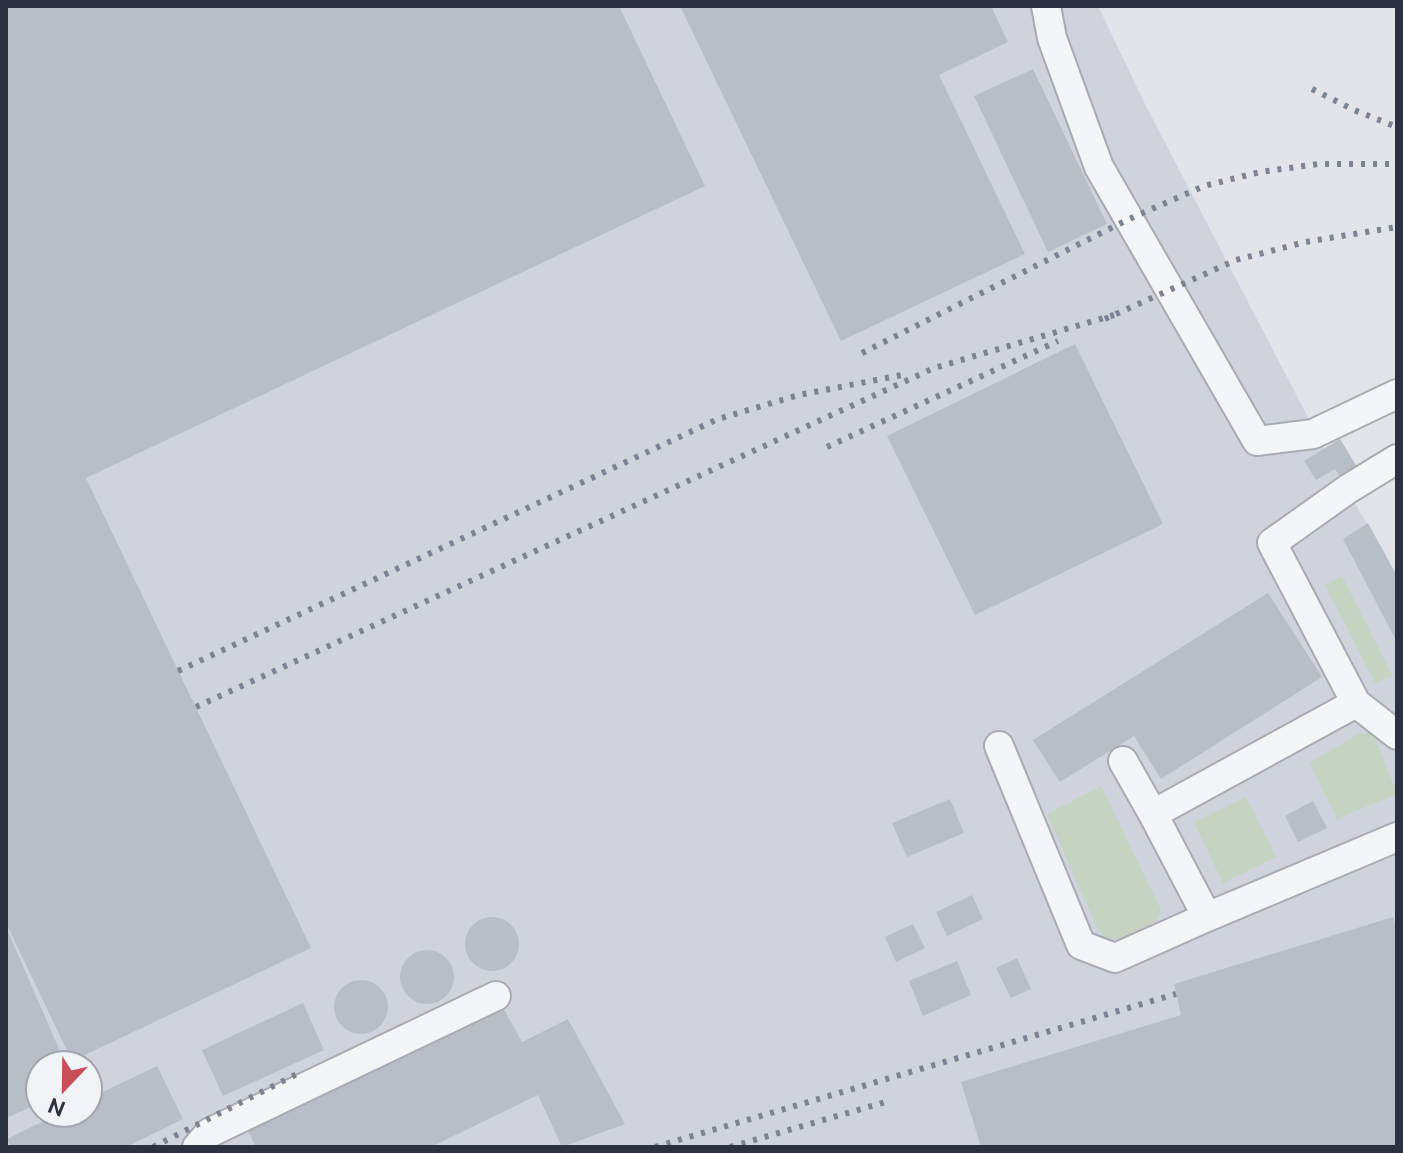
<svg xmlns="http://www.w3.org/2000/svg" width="1403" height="1153" viewBox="0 0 1403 1153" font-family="Ubuntu,sans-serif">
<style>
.built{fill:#d0d3db;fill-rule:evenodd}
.green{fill:#c6d3c3}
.building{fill:#b9bdc6}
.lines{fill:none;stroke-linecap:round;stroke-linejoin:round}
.minor-casing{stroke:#a7abb3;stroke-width:32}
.minor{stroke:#f4f5f8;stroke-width:28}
.rail{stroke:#7c8392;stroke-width:6;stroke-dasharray:4 8;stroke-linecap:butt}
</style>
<rect width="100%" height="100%" fill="#e2e4e9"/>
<path class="built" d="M6 6H1098L1146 106 1324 448 1340 439 1357 467 1340 478 1397 576V1147H6ZM40 1065H88V1113H40Z"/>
<path class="green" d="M1342 576 1392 675 1375 683 1325 585Z
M1360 733H1373L1397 794 1337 819 1310 763Z
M1101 786 1161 910C1159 928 1128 938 1111 939L1105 938 1097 927 1047 814Z
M1246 797 1276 857 1223 883 1194 822Z"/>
<path class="building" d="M6 6H619L705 186 86 478 311 948 72 1061 6 923Z
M680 6H991L1008 42 939 75 1025 254 841 341Z
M1033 69 1107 224 1048 252 974 96Z
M1075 344 1163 524 975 615 887 436Z
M1340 439 1357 467 1340 477 1335 469 1316 480 1304 461Z
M1368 523 1397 576V642L1343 539Z
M1268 593 1322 677 1161 779 1134 736 1060 782 1033 740Z
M950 799 964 833 907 857 892 823Z
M1313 801 1327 828 1298 842 1285 816Z
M972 895 983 919 947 936 936 912Z
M465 944a27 27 0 1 1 54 0a27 27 0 1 1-54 0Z
M1393 917 1397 931V1147H981L961 1082 1181 1015 1174 984Z
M913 924 925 948 896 962 885 937Z
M6 927 66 1065H40V1103L6 1118Z
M400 977a27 27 0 1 1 54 0a27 27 0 1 1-54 0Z
M1017 958 1031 989 1011 998 996 968Z
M957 961 971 995 923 1016 909 981Z
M334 1007a27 27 0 1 1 54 0a27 27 0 1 1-54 0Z
M303 1003 324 1050 223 1096 202 1050Z
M502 1006 522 1042 568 1019 625 1124 562 1147 538 1095 431 1147H256L246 1127Z
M157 1066 183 1119 126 1147H11L7 1139 60 1113H88V1099Z"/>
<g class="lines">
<defs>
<path id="minor" d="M1046 6 1052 38 1099 167 1257 441 1313 434 1397 394
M1356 703 1397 735
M999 746 1081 945 1115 958 1207 917 1153 814 1356 703 1272 543 1348 489 1397 459
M1123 761 1153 814
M1207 917 1397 837
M197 1147 209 1133 496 996"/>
</defs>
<use href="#minor" class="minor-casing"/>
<use href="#minor" class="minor"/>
<path class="rail" d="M1312 89 1354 110 1397 127
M1105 319 1236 260 1305 242 1397 227
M862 353 1129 219 1204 186 1260 172 1318 164H1397
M827 447 1058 341
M178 671 718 419 799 395 907 374
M196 707 934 368 1114 315
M153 1147 297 1074
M655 1147 1176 994
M730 1147 889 1101"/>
</g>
<rect width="1403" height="1153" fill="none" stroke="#2b3141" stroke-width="16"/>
<g transform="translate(64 1089) rotate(202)"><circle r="38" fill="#f1f3f7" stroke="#a2a5ae" stroke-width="2"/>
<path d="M0-6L14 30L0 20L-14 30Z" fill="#c84d58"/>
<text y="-12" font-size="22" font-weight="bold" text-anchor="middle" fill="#2b3141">N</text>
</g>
</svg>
